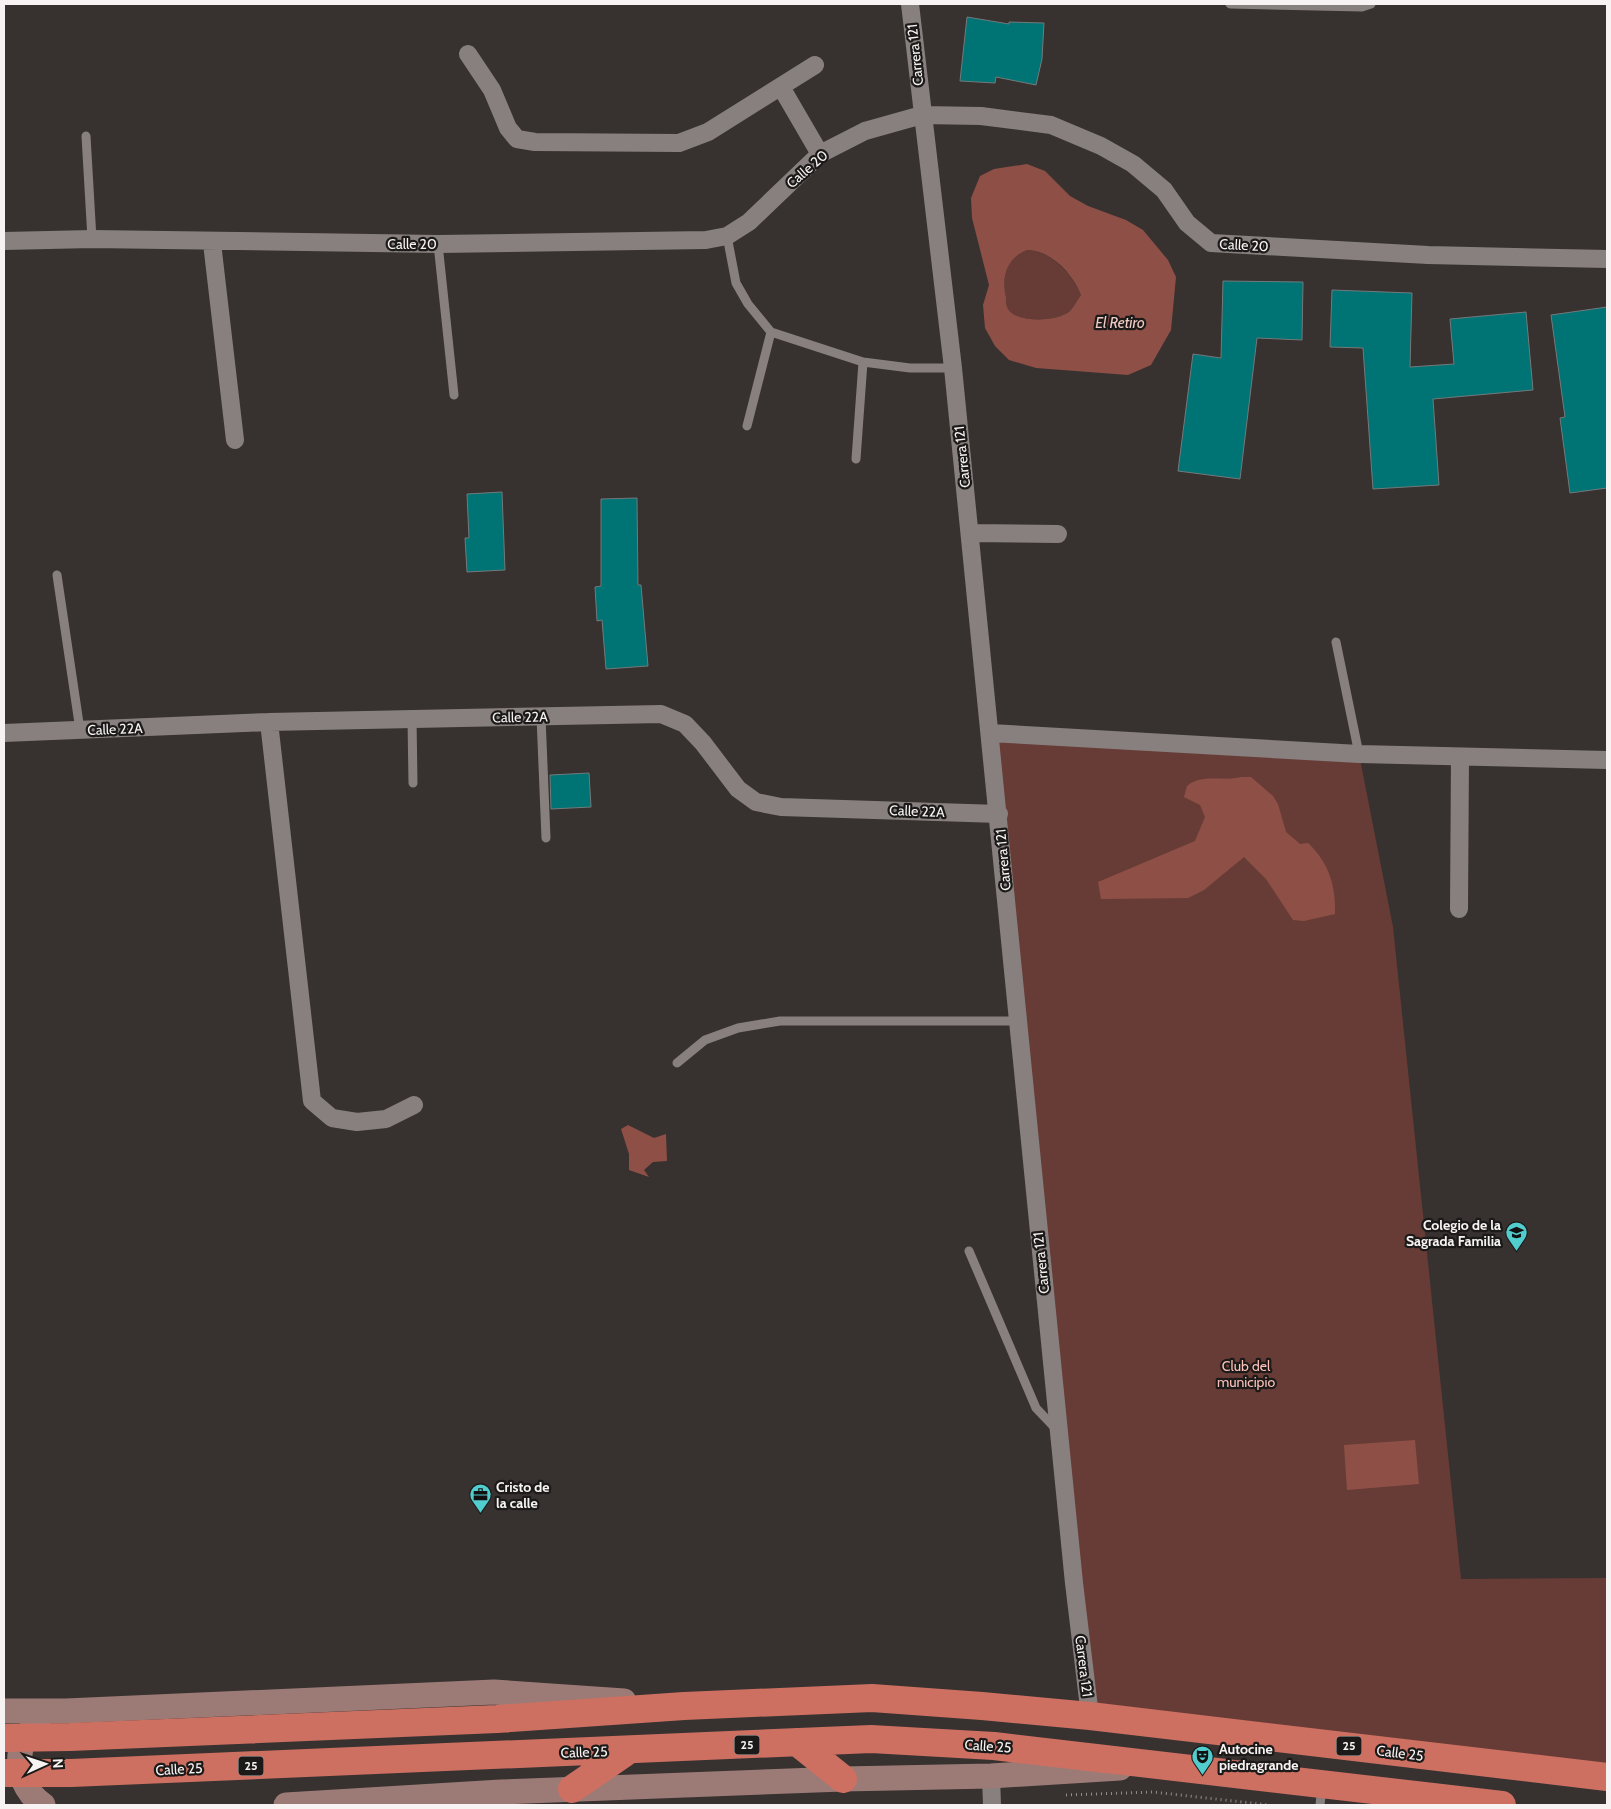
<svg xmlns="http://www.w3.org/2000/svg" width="1611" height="1809" viewBox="0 0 1611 1809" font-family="Cabin,sans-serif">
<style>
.green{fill:#683c36}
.water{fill:#8e5046;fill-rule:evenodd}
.building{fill:#007375;stroke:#737a7a}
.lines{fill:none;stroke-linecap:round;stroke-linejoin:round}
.path{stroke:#938e8d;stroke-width:3;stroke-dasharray:1 4;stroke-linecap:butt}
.lane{stroke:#87807f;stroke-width:9}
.street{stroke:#87807f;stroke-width:18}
.secondary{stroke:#9c7b76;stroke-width:25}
.highway{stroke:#cd7062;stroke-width:28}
.labels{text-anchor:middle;stroke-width:4.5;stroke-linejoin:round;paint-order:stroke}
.shield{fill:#1c1a19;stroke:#b5b2b1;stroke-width:1}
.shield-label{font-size:12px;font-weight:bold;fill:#f7f3f2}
.street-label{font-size:14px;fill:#f7f3f2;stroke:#1c1a19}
.poi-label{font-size:14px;font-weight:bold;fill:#f7f3f2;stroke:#1c1a19;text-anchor:start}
.park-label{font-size:14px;fill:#fdc2b8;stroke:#1c1a19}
.water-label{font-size:15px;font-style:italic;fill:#f3ccc5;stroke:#1c1a19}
</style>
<rect width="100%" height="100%" fill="#373130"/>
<path class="green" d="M1027 250C1053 252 1071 273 1081 295 1077 300 1074 307 1070 311 1058 322 1016 323 1008 309 1006 306 1006 301 1006 297 1001 277 1007 258 1027 250Z
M990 733 1359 754 1393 927 1461 1579 1607 1578V1777L1090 1716Z"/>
<path class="water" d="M1027 164 1045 171 1070 196 1088 206 1126 220 1143 230 1168 260 1176 277 1171 330 1151 365 1128 375 1036 368 1009 360 995 346 985 328 983 305 989 285 972 218 971 198 980 176 994 169ZM1027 250C1052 251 1072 273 1081 295 1077 300 1074 307 1070 311 1058 322 1016 323 1008 309 1006 306 1006 301 1006 297 1001 277 1007 258 1027 250Z
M1241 777H1251L1273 796 1278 804 1286 832 1300 844 1308 843C1329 863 1336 886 1335 914L1304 921 1293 920 1266 879 1244 857 1204 890 1188 898 1101 899 1098 882 1195 841 1205 817 1200 805 1184 797 1187 786C1202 773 1224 782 1241 777Z
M628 1125 654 1138 666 1134 667 1161 653 1162 644 1170 649 1177 629 1170V1154L621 1129Z
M1415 1440 1419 1484 1347 1490 1344 1445Z"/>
<path class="building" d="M967 17 1009 24V22L1044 23 1042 59 1036 85 996 77 995 83 960 81Z
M1223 281 1303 282 1302 340 1257 338 1240 479 1178 471 1193 354 1221 358Z
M1332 290 1412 293 1410 367 1454 364 1450 319 1526 312 1533 390 1433 399 1439 485 1373 489 1363 348 1330 347Z
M1607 307V488L1570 493 1560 418 1565 417 1551 315Z
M502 492 505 570 467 572 465 538H469L467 494Z
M637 498 638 585H641L648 666 606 669 602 620 597 621 595 587 601 586V499Z
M589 773 591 807 551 809 550 775Z"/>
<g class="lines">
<path class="path" d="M1066 1795 1153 1792 1269 1805"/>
<path class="lane" d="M1230 4 1362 7 1371 4
M86 136 92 239
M727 236 736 283 748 304 771 332 863 362 910 368H953
M438 244 454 395
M747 426 771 332
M856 459 863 362
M57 575 80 730
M1336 642 1359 754
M541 717 546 838
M412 719 413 783
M677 1063 705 1040 738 1028 780 1021H1017
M969 1251 1036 1408 1056 1429
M1320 1805 1322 1786"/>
<path class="street" d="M910 4 953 368 1074 1583 1090 1716
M468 54 492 90 508 128 517 139 535 142 679 143 708 132 815 65
M781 87 820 154
M4 241 92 239 438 244 706 240 727 236 749 222 820 154 865 131 922 115 981 116 1051 125 1101 146 1133 164 1164 190 1187 223 1211 243 1428 255 1607 259
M212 243 235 440
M970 533 1058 534
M269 722 312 1101 332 1118 357 1122 386 1119 414 1105
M4 733 269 722 661 714 685 724 703 743 738 789 756 802 781 807 999 814
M990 733 1359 754 1607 760
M1459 909 1460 757
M991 1776 992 1805"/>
<path class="secondary" d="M4 1711H66L494 1692 624 1701
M38 1723C10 1745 16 1786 43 1805
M286 1805 501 1792 843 1779 991 1776 1120 1768"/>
<path class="highway" d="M4 1738 70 1737 497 1719 684 1706 872 1698 982 1706 1090 1716 1607 1777
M797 1742 843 1779
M4 1773H71L871 1739 994 1746 1502 1805
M572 1789 629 1750"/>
</g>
<defs>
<symbol id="school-pin" viewBox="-11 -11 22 30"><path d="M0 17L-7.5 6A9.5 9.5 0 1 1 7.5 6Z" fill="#52cdce" stroke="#1c1a19"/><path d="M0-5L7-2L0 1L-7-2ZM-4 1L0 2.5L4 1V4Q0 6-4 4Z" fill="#111"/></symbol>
<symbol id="office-pin" viewBox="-11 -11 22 30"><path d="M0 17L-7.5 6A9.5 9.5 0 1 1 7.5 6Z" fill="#52cdce" stroke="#1c1a19"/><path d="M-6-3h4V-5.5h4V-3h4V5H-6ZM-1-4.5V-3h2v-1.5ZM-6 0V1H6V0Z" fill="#111"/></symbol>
<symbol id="theatre-pin" viewBox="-11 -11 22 30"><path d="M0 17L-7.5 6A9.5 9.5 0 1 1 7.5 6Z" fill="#52cdce" stroke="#1c1a19"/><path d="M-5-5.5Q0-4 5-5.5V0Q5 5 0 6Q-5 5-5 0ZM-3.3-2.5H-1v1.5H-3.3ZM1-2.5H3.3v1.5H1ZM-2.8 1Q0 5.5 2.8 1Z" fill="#111"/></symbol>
</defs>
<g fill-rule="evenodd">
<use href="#school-pin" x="1504" y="1220" width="25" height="34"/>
<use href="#office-pin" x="468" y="1482" width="25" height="34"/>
<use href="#theatre-pin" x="1190" y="1744" width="25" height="34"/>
</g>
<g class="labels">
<g class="shield">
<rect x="734.5" y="1735.5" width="25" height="19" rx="4"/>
<rect x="1336.5" y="1736.5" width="25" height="19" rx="4"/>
<rect x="238.5" y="1756.5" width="25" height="19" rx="4"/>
</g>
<g class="shield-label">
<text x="747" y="1749">25</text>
<text x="1349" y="1750">25</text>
<text x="251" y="1770">25</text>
</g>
<g class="street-label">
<text transform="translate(915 55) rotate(-96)" y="5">Carrera 121</text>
<text transform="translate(807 169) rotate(-41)" y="5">Calle 20</text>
<text x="412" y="249">Calle 20</text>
<text transform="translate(1244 245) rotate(3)" y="5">Calle 20</text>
<text transform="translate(962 457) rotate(-96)" y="5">Carrera 121</text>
<text transform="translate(520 717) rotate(-1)" y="5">Calle 22A</text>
<text transform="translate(115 729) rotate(-2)" y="5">Calle 22A</text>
<text transform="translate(917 811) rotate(2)" y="5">Calle 22A</text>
<text transform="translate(1003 860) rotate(-95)" y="5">Carrera 121</text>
<text transform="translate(1041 1263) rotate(-96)" y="5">Carrera 121</text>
<text transform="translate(1084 1666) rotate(83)" y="5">Carrera 121</text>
<text transform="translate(988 1746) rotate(4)" y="5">Calle 25</text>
<text transform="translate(584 1752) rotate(-2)" y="5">Calle 25</text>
<text transform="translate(1400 1753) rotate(7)" y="5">Calle 25</text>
<text transform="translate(179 1769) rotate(-3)" y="5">Calle 25</text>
</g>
<g class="poi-label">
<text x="1501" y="1230" text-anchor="end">Colegio de la<tspan x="1501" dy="16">Sagrada Familia</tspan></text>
<text x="496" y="1492">Cristo de<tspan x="496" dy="16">la calle</tspan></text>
<text x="1219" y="1754">Autocine<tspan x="1219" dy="16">piedragrande</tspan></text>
</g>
<g class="park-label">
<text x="1246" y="1371">Club del<tspan x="1246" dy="16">municipio</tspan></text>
</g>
<g class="water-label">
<text x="1120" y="328">El Retiro</text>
</g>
</g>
<rect width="1611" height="1809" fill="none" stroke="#f7f3f2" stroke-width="10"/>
<g transform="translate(45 1764) rotate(87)" stroke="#1c1a19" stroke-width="4" paint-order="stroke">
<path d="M0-4L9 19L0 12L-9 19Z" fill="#f7f3f2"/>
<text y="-8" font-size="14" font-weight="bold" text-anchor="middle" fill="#f7f3f2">N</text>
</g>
</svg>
